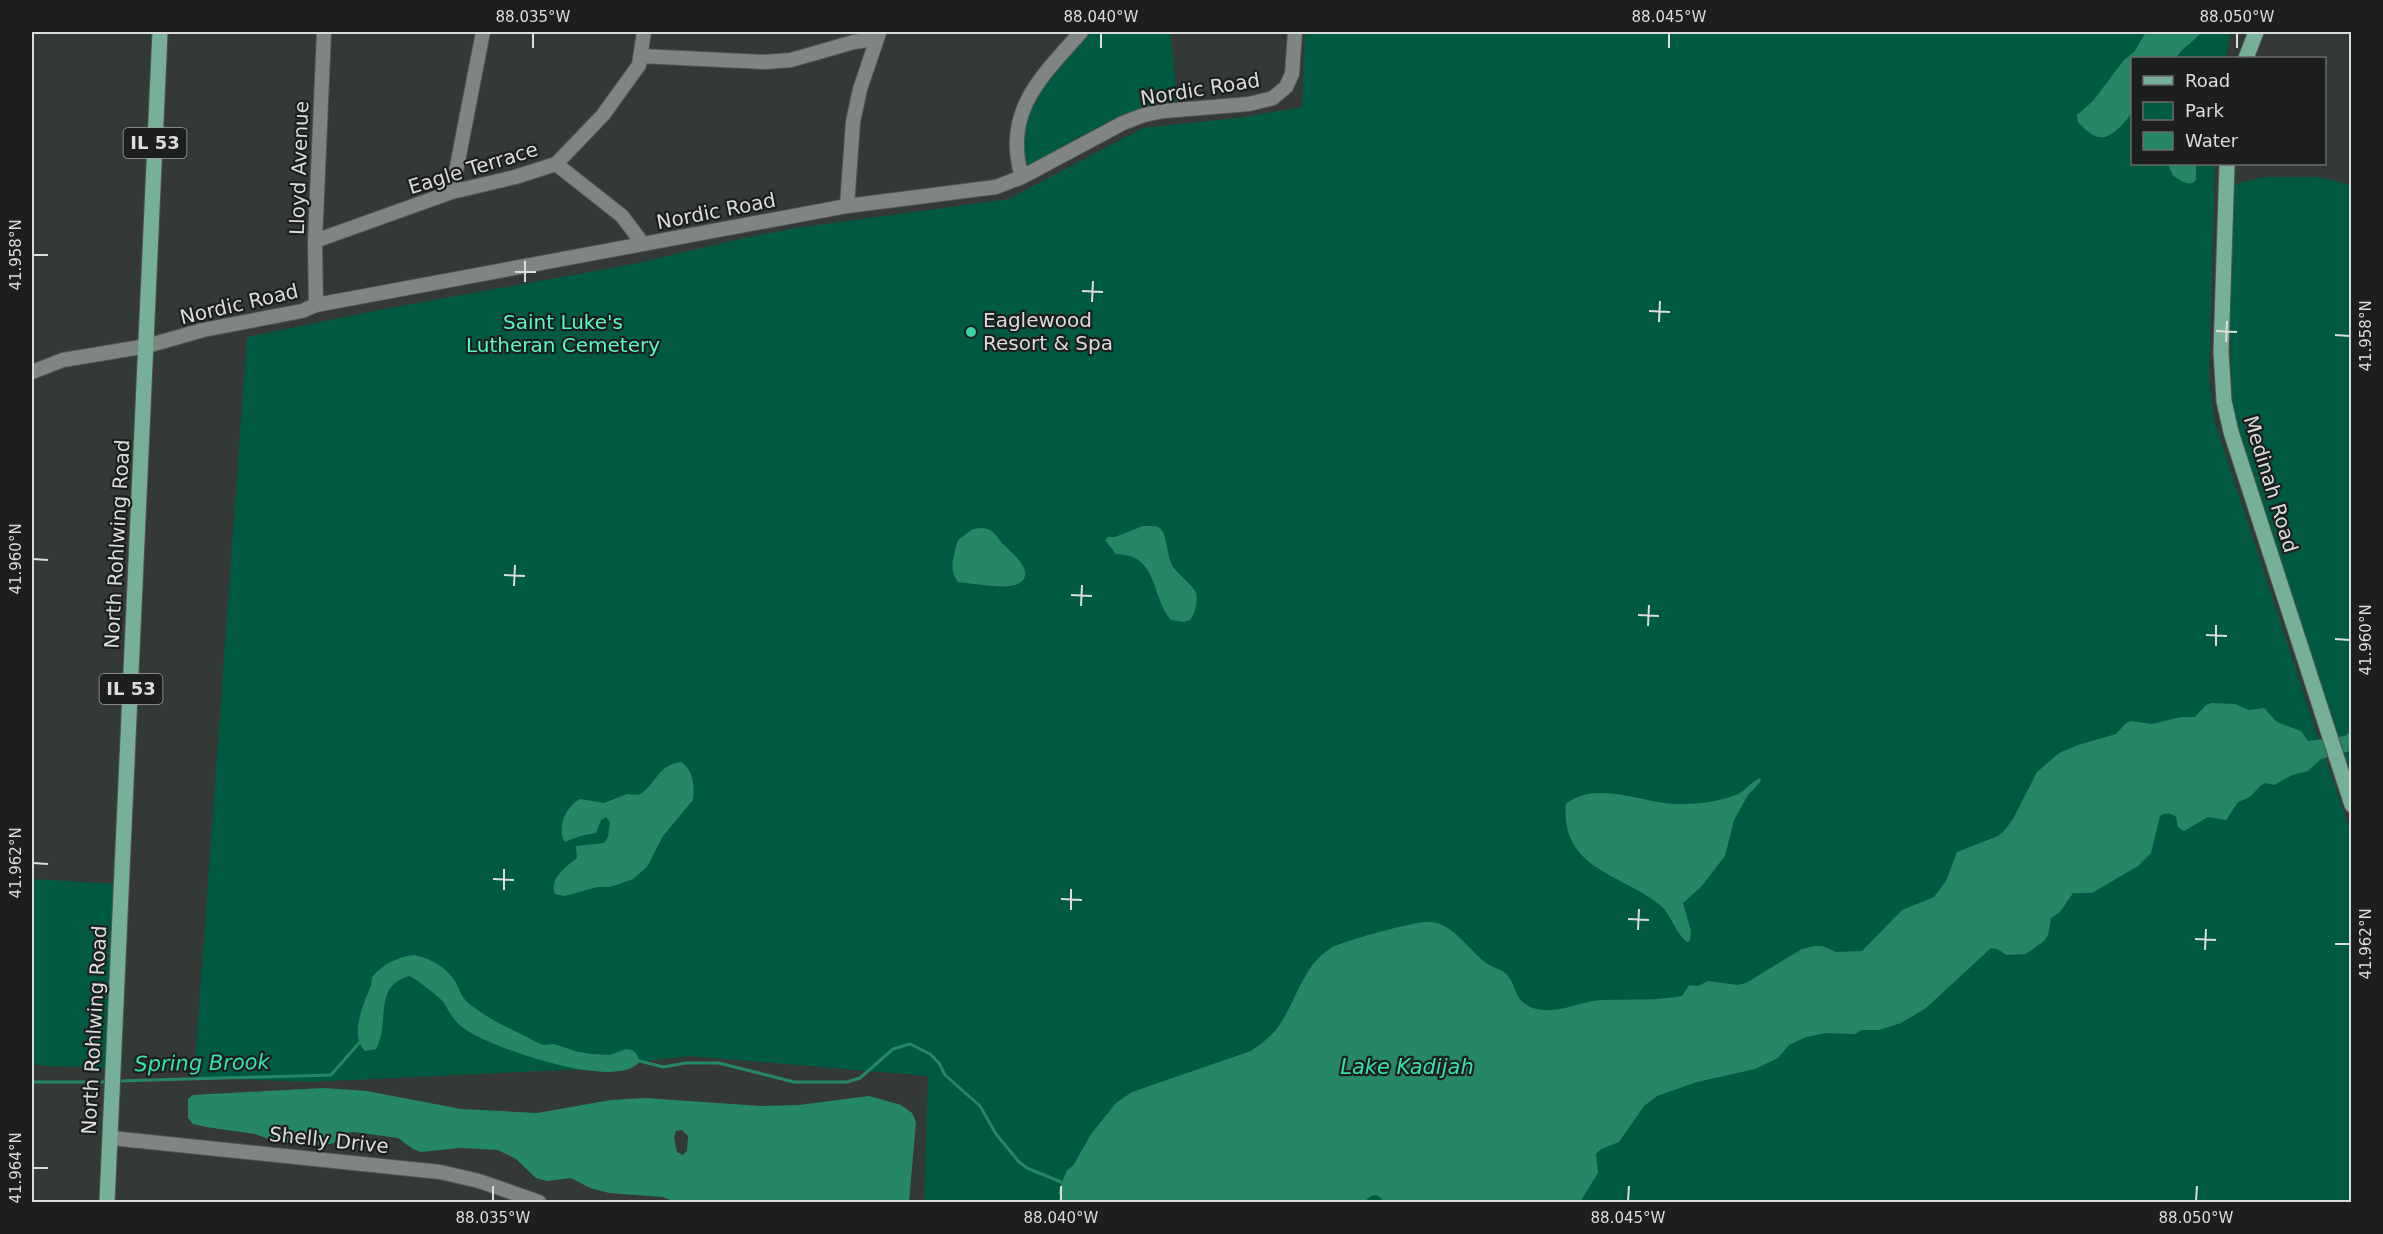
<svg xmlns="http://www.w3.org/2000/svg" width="2383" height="1234" viewBox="0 0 2383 1234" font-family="'DejaVu Sans',sans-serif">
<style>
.green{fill:#005a42}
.water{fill:#268767;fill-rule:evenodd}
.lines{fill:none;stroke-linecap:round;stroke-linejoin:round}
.stream{stroke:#268767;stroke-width:3}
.minor-casing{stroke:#515553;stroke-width:16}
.major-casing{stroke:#515553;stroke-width:17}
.minor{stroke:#808583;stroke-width:14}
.major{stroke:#76b099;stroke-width:15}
.ticks{fill:none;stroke:#dadddb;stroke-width:2}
.poi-dot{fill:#3cd4a3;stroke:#1d1f1f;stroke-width:2}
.labels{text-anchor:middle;stroke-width:4.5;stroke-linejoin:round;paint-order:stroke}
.shield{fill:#1d1f1f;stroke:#a1a4a3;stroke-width:1.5}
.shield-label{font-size:18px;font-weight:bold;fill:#dadddb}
.street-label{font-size:20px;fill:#dadddb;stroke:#1d1f1f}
.poi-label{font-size:20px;fill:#dadddb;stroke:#1d1f1f;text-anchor:start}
.park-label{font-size:20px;fill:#57fbc4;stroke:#1d1f1f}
.water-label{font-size:21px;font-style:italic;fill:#35e3ae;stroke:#1d1f1f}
.neatline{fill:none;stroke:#dadddb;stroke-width:2}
.ticks-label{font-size:15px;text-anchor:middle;fill:#dadddb}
</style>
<rect width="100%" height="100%" fill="#343937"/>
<path class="green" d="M1090 32H1171L1177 105 1031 165 1025 164 1021 159C1022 148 1021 137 1024 126 1034 89 1064 59 1090 32Z
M1305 32H2231L2226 58H2132V164H2215L2209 379 2215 422 2314 725 2351 832V1202H924L928 1076 689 1056 630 1063 607 1068 307 1082 194 1077 247 337 384 309 639 263 744 238 796 228 1009 199 1143 128 1245 117 1302 107Z
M2265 177H2319L2351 185V767L2340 766 2232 407 2227 186Z
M32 879 120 884 111 1069 32 1065Z"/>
<path class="water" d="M2146 32H2201C2197 40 2184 45 2176 58H2132C2132 72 2136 99 2132 111 2130 116 2125 122 2121 126 2103 144 2094 139 2078 122L2077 115 2093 101 2124 60 2134 52Z
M2168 164H2196V180C2189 188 2181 180 2173 176Z
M1143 526C1149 526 1157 525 1161 529 1167 536 1167 555 1172 565 1177 574 1194 586 1196 593 1198 602 1195 613 1190 620L1184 622 1171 620C1150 595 1159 555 1116 554L1105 540 1108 537H1115Z
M981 528C983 528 989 529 990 530 995 533 999 539 1003 544 1011 552 1038 573 1018 584 1006 590 972 583 958 582 948 570 954 554 958 540L973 529Z
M2211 703 2235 704 2249 710 2264 708 2277 722 2301 731 2308 741 2345 736 2351 731V754L2350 751 2321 759 2308 771 2292 775 2274 785 2266 783 2261 785 2250 797 2238 802 2226 820 2208 817 2184 831 2178 827 2176 817C2171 813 2166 812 2160 816L2151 853 2138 866 2092 893H2073L2060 912 2051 918 2048 935 2044 941 2026 954 2007 955 1997 949 1991 948 1926 1008 1901 1023 1879 1030H1862L1855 1034 1826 1033 1806 1037 1789 1045 1778 1058 1755 1069 1697 1082 1657 1096 1644 1106 1619 1142 1601 1149 1596 1154 1598 1173 1580 1202H1383L1381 1198 1376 1195 1371 1196 1364 1202H1059L1060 1196 1058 1193 1067 1170 1073 1166 1091 1134 1116 1103 1132 1092 1251 1051C1261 1044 1271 1037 1278 1027 1297 1001 1302 966 1331 948 1344 941 1418 920 1432 922 1454 925 1469 950 1486 963 1492 967 1501 969 1506 974 1518 986 1512 1000 1533 1008 1558 1016 1580 1000 1605 1000 1631 999 1656 1001 1682 996L1689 985 1698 986 1708 981 1737 985 1746 983 1802 949 1814 946H1822L1836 952 1862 951 1902 910 1934 897 1946 881 1957 852 1998 836 2004 831 2013 819 2037 772 2059 753 2078 745 2116 734 2126 723 2131 721 2152 724 2181 717H2195L2206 705Z
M681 762C693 769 695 787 693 800L663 836 647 867 633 879 610 887H597L565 896 555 894C549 878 566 867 577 858L576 846 604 843 608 837 610 822 606 817 601 820 596 833 580 836 565 842C556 828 566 806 580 799L604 803 627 794 639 795C657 784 657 765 681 762Z
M1760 778 1761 781 1748 795 1734 820 1725 856 1701 887 1683 903 1691 931 1690 941 1687 942C1675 933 1672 915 1660 905 1622 874 1560 869 1566 804 1597 778 1648 806 1683 804 1700 804 1722 801 1738 794 1746 790 1751 782 1760 778Z
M414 955C430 958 448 968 456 983 462 995 462 999 475 1008 493 1022 516 1031 536 1042L544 1045 554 1044 578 1052 592 1054 610 1055 626 1049 632 1050 636 1053 640 1061C618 1092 498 1049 471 1033 455 1023 453 1018 444 1003 442 999 414 977 409 976 372 987 391 1022 376 1049L365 1051C349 1034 364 1004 371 985 372 981 371 979 373 976 383 964 400 956 414 955Z
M323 1088 367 1091 461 1109 537 1113 611 1100 645 1098 761 1106 799 1105 869 1096 901 1105 912 1113 916 1122 909 1202H675L663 1197 609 1193 590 1188 571 1178 547 1181 536 1178 516 1159 498 1150 459 1148 421 1152 413 1149 398 1138 354 1132 346 1133 334 1143 324 1145 277 1142 255 1134 206 1127 193 1124 188 1118V1099L193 1095ZM682 1130 688 1136 687 1151 683 1155 677 1152 674 1137 676 1131Z"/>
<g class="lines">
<path class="stream" d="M640 1061 663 1067 686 1063H719L794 1082H847L860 1078 893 1049 910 1044 930 1054 939 1063 945 1075 980 1106 996 1134 1019 1162 1027 1168 1061 1182
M117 1081 331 1075 359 1043
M32 1082H108"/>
<defs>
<path id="minor" d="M640 56 765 62 791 60 854 42 875 39
M556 164 622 216 643 244
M1022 177C1002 112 1042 76 1081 32
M452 192 483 32
M847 206 853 122 860 89 879 33
M315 241 452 192 515 177 556 164 603 115 639 65 644 32
M316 305 315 241 324 32
M32 372 63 360 147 346 203 330 302 311 316 305 847 206 996 187 1022 177 1123 123 1144 115 1164 111 1249 104 1273 98 1286 87 1292 74 1295 32
M111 1138 440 1172 479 1181 539 1202"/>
<path id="major" d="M2246 58 2256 32
M2227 164 2221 352 2224 401 2231 432 2352 805
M107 1202 160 32"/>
</defs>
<use href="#minor" class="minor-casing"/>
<use href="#major" class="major-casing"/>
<use href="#minor" class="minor"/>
<use href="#major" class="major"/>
</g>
<path class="ticks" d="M533 48V33M1101 48V33M1669 48V33M2237 48V33M33 255H48M515 272H536M525 282V261M1082 291 1103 292M1092 302 1093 281M1649 311 1670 312M1659 322 1660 301M2216 331 2237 332M2335 335 2350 336M2226 342 2227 321M33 559 48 560M504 575 525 576M514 586 515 565M1071 595 1092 596M1081 606 1082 585M1638 615 1659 616M1648 626 1649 605M2206 635 2227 636M2335 639 2350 640M2216 646V625M33 863 48 864M493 879 514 880M504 890V869M1061 899 1082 900M1071 910V889M1628 919 1649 920M1638 930 1639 909M2195 939 2216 940M2335 944H2350M2205 950 2206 929M33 1168H48M493 1201V1186M1061 1201V1186M1628 1201 1629 1186M2196 1201 2197 1186"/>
<circle class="poi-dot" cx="971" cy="332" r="6"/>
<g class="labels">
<g class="shield">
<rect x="123.5" y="128" width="63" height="30" rx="4.5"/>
<rect x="99.5" y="674" width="63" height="30" rx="4.5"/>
</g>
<g class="shield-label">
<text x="155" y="149">IL 53</text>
<text x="131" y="695">IL 53</text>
</g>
<g class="street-label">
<text transform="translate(1200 89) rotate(-9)" y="7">Nordic Road</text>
<text transform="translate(299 168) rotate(-88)" y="7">Lloyd Avenue</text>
<text transform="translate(473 168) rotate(-17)" y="7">Eagle Terrace</text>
<text transform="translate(716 211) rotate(-11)" y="7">Nordic Road</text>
<text transform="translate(239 304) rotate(-13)" y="7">Nordic Road</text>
<text transform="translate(2271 484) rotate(73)" y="7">Medinah Road</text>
<text transform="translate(117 544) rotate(-87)" y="7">North Rohlwing Road</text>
<text transform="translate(94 1030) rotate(-87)" y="7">North Rohlwing Road</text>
<text transform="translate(329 1140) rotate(6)" y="7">Shelly Drive</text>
</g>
<g class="poi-label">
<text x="983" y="327">Eaglewood<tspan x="983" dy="23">Resort &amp; Spa</tspan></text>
</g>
<g class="park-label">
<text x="563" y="329">Saint Luke's<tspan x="563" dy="23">Lutheran Cemetery</tspan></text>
</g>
<g class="water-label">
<text transform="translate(202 1063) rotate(-1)" y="7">Spring Brook</text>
<text x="1407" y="1074">Lake Kadijah</text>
</g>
</g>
<rect width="2383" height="1234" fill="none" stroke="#1d1f1f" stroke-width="66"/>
<rect x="2131" y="57" width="195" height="108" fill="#1d1f1f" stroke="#696b6a" stroke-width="1.5"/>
<rect x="2143" y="76" width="30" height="9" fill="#76b099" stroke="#696b6a" stroke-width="1.5"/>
<text x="2185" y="87" font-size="18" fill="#dadddb">Road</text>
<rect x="2143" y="102" width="30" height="18" fill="#005a42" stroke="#696b6a" stroke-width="1.5"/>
<text x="2185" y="117" font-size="18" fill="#dadddb">Park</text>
<rect x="2143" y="132" width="30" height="18" fill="#268767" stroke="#696b6a" stroke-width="1.5"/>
<text x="2185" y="147" font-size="18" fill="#dadddb">Water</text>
<rect x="33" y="33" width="2317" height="1168" class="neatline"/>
<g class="ticks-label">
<text x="533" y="22">88.035°W</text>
<text x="1101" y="22">88.040°W</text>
<text x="1669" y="22">88.045°W</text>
<text x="2237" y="22">88.050°W</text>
<text transform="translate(16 255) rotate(-90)" y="5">41.958°N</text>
<text transform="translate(2366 336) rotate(-90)" y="5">41.958°N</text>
<text transform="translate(16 559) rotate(-90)" y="5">41.960°N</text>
<text transform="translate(2366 640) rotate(-90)" y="5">41.960°N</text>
<text transform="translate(16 863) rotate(-90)" y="5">41.962°N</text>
<text transform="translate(2366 944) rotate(-90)" y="5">41.962°N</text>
<text transform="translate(16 1168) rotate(-90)" y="5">41.964°N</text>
<text x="493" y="1223">88.035°W</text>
<text x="1061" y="1223">88.040°W</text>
<text x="1628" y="1223">88.045°W</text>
<text x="2196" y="1223">88.050°W</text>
</g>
</svg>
